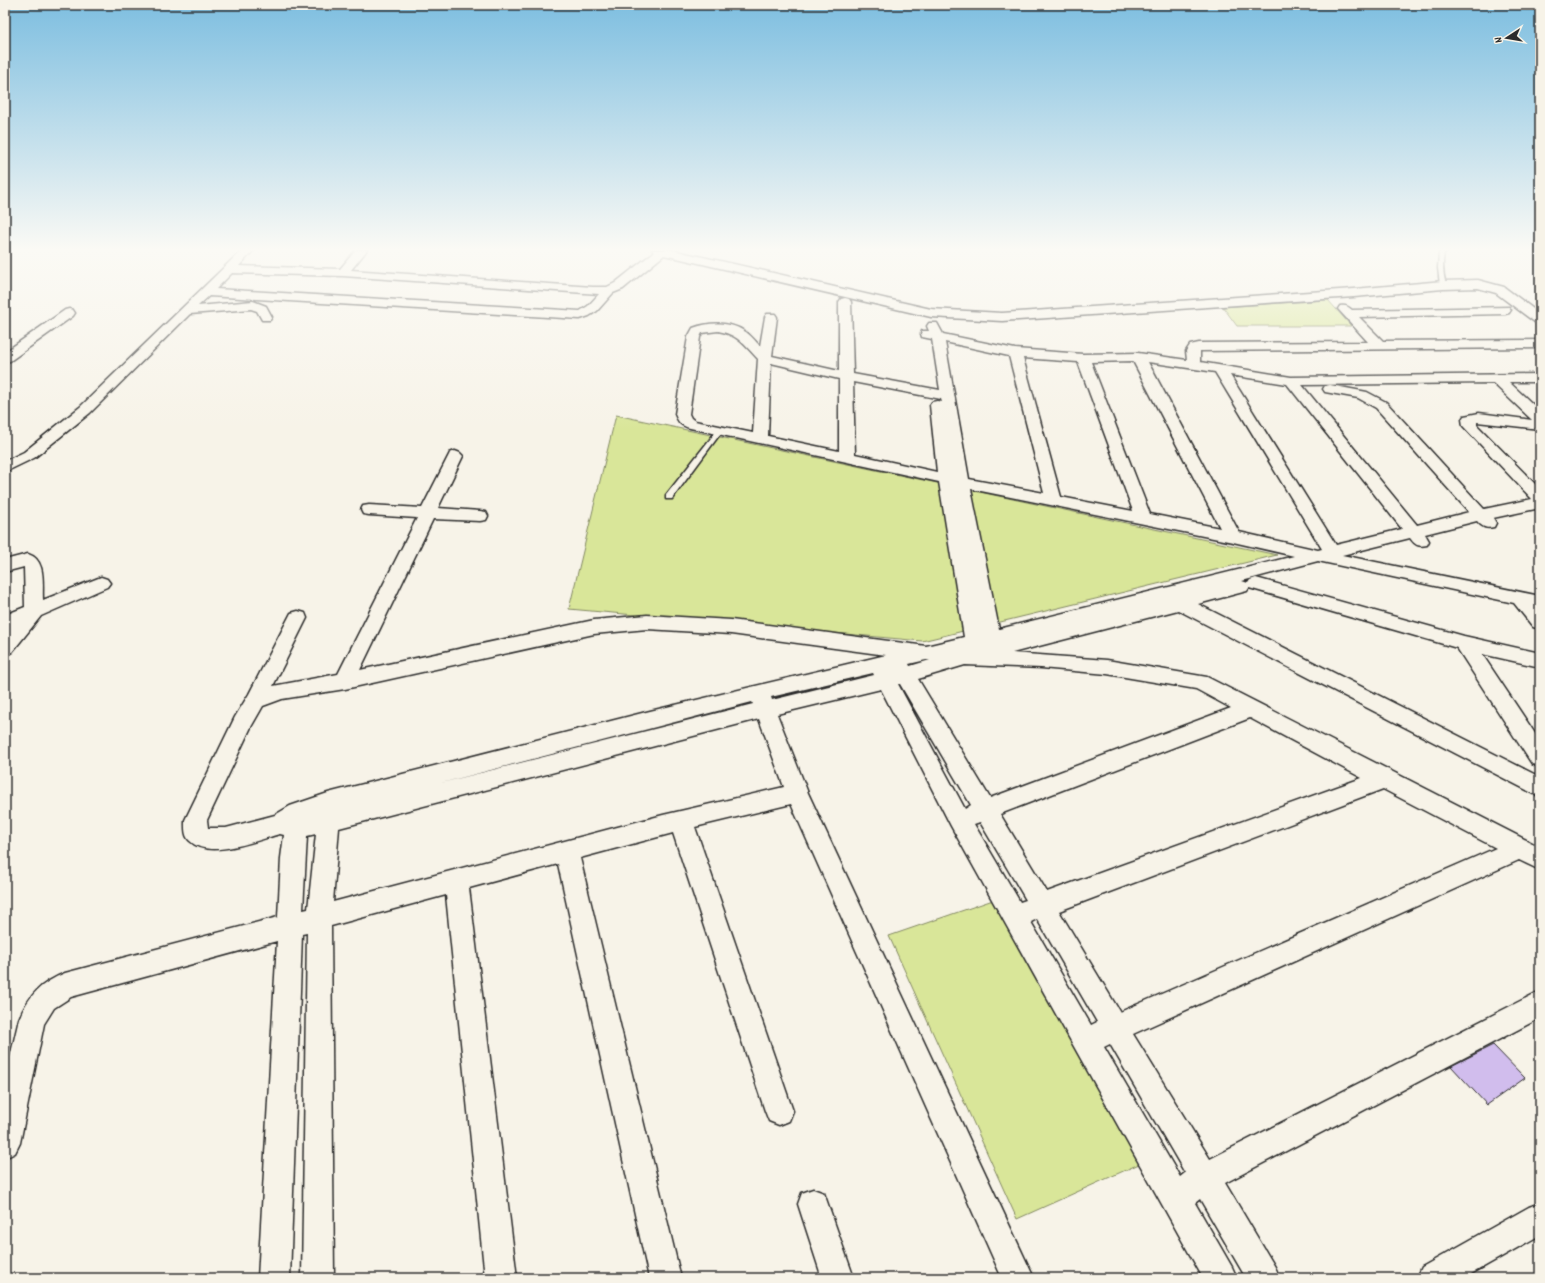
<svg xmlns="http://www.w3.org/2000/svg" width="1545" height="1283" viewBox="0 0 1545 1283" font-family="Dekko,sans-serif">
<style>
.green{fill:#d9e699;stroke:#828862}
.building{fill:#d1bded;stroke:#2b2b2b}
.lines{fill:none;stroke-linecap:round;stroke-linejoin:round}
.lane-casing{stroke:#2b2b2b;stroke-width:3}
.street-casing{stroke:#2b2b2b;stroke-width:3}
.lane{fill:#f7f3e8;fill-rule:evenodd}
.street{fill:#f7f3e8;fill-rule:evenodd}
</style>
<rect width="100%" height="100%" fill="#f7f3e8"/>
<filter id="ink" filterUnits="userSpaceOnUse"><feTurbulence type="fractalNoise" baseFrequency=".025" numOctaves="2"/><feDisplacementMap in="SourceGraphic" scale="8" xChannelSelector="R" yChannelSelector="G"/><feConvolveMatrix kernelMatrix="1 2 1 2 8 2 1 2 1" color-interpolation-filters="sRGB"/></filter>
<g filter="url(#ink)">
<path class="green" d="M1328 300 1351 326H1237L1223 307Z
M616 415 1277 555 922 641 569 609Z
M993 900 1139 1164 1017 1219 889 936Z"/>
<path class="building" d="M1493 1045 1525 1078 1487 1105 1451 1066Z"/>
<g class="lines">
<defs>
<path id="lane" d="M1442 250H1449L1444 253C1442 264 1443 274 1446 285L1443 287 1440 285 1438 268 1439 252Z
M720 428 723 430 672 499H666V495L718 429Z"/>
<path id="street" d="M242 250H254L239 266 340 269 356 250H367L351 270 593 287H607L615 283 654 252 652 250H672L931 309 1002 313 1354 289 1443 281 1478 280 1504 287 1540 314V324L1536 323 1496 293 1478 288 1443 289 1354 297 1002 321 931 317 664 255 623 289 613 293 597 311 589 316 580 319 209 296 198 306 253 301 266 306 272 317 270 320H262L257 311 251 309 190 314 90 413 34 458 5 472V461L24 452 80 407ZM232 273 343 276 599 294 588 306 580 311 216 289Z
M845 298 849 299 851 302 853 374 940 390 932 339 922 337 921 334 922 331H929L927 326 929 323H937L943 334 1015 349 1083 354 1138 353 1187 360 1186 351 1190 345 1199 343 1368 342 1338 309 1340 306C1345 305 1348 306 1352 310L1509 307 1511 310 1509 313 1505 314 1359 317 1383 341 1540 340V348L1200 351V362L1291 377 1540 374V382H1509L1540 411V429L1477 422V425L1540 489V508L1493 518 1496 523 1494 527C1486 529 1482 527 1477 521L1425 534 1429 541 1427 545C1418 547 1415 545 1410 538L1342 555 1540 596V629L1533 627 1514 603 1318 561 1242 581 1248 583 1250 580 1256 578 1464 636 1540 653V667L1482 654 1540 741V767L1532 764 1457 648 1249 588 1247 591 1198 604 1540 777V797L1178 610 1012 653 1107 660 1207 677 1540 847V870L1519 860 1133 1034 1210 1159 1540 991V1018L1225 1183 1275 1267 1280 1278H1246L1200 1199 1195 1203 1232 1267 1237 1278H1203L951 826 881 689 777 714 808 793 1034 1278H1002L791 804 695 827 793 1111 789 1121 779 1125 769 1121 765 1111 673 833 580 858 681 1278H649L558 864 469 888 517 1278H485L446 895 331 926 334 1278H302L307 933 302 934 290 1278H258L277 941 71 997 54 1008 44 1024 20 1143 15 1153 5 1158V1079L19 1019C29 995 41 983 65 973L278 917 281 858 284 835 280 834C257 840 209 860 190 841 184 836 185 827 185 820L235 717 249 694 291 613 298 611 305 613 307 618 273 686 338 674 417 518 369 515 363 514 361 510 363 506 369 505 422 508 450 453 455 451 460 453 463 456 438 508 480 511 486 512 488 516 486 520 480 521 433 519 360 670 594 620 647 615 731 620 926 646 964 637 939 482 690 428C681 426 678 422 675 414L688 337 693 328C708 322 729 321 744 331 750 334 755 341 760 346L765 317 767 314H775L777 317 772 356 839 371V302L841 299ZM718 331C737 334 745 345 758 359L753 433 695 421 691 418 689 414 700 337 702 333ZM945 342 1009 356 1044 493 969 479ZM1023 358 1078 362 1133 511 1061 497ZM1133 361 1220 528 1150 514 1091 362ZM1148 362 1215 372 1322 549 1318 550 1239 532ZM771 363 839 379V451L768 436ZM1230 375 1287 384 1402 529 1336 545ZM853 382 941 399 942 402 937 401 932 402 930 405 937 472 855 454ZM1493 383 1532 420 1479 413 1464 416 1462 419 1463 426 1532 499 1484 509 1386 402 1367 392 1330 385 1325 386 1323 389 1325 392 1358 398 1376 408 1469 512 1417 525 1302 385ZM971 489 1233 542 1294 556 999 629ZM647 629 731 634 886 655 650 711 328 793 290 806 275 815 226 828H208L207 820 251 727 263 706 282 699 345 689 594 634ZM926 660H930L910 666 909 664ZM965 665 1041 668 1107 674 1196 689 1231 708 990 798 918 679ZM873 673 874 675 772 700 771 697ZM898 684H900L971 805 965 809ZM752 702 753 704 437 784ZM1250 718 1362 778 1047 892 1000 814ZM759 719 784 787 663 815 333 902 339 828ZM1383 789 1496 848 1120 1012 1059 911ZM980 822 1026 900 1020 902 974 824ZM316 834 308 909 303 910 307 836ZM1037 919 1097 1022 1091 1025 1031 922ZM1110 1044 1185 1173 1180 1177 1104 1047Z
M69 309 73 310 75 313 73 316 10 361 5 362V352L65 310Z
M28 554C47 560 42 584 43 600L101 577 107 579 110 583 107 587 41 616 12 652 5 654V634L9 628 5 630V615L25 607 24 567 5 572V560Z
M813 1189 824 1193 854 1278H822L798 1204 802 1193Z
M1540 1203V1235L1464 1278H1417L1422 1267 1529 1207Z"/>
</defs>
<use href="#lane" class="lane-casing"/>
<use href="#street" class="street-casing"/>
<use href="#lane" class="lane"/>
<use href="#street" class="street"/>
</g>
</g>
<linearGradient id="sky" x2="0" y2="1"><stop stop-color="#7dbee0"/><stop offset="0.58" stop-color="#fbfaf5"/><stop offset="1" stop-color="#fbfaf5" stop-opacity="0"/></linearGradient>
<rect width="1545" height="430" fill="url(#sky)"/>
<rect width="1545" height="1283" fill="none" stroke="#f7f3e8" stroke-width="20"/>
<rect x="10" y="10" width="1525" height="1263" fill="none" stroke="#2b2b2b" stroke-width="1.5" filter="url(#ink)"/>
<g transform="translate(1507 38) rotate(258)" stroke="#f7f3e8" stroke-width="3" paint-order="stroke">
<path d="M0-3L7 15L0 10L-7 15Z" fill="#2b2b2b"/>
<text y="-6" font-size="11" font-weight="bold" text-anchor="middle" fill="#2b2b2b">N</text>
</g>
</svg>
